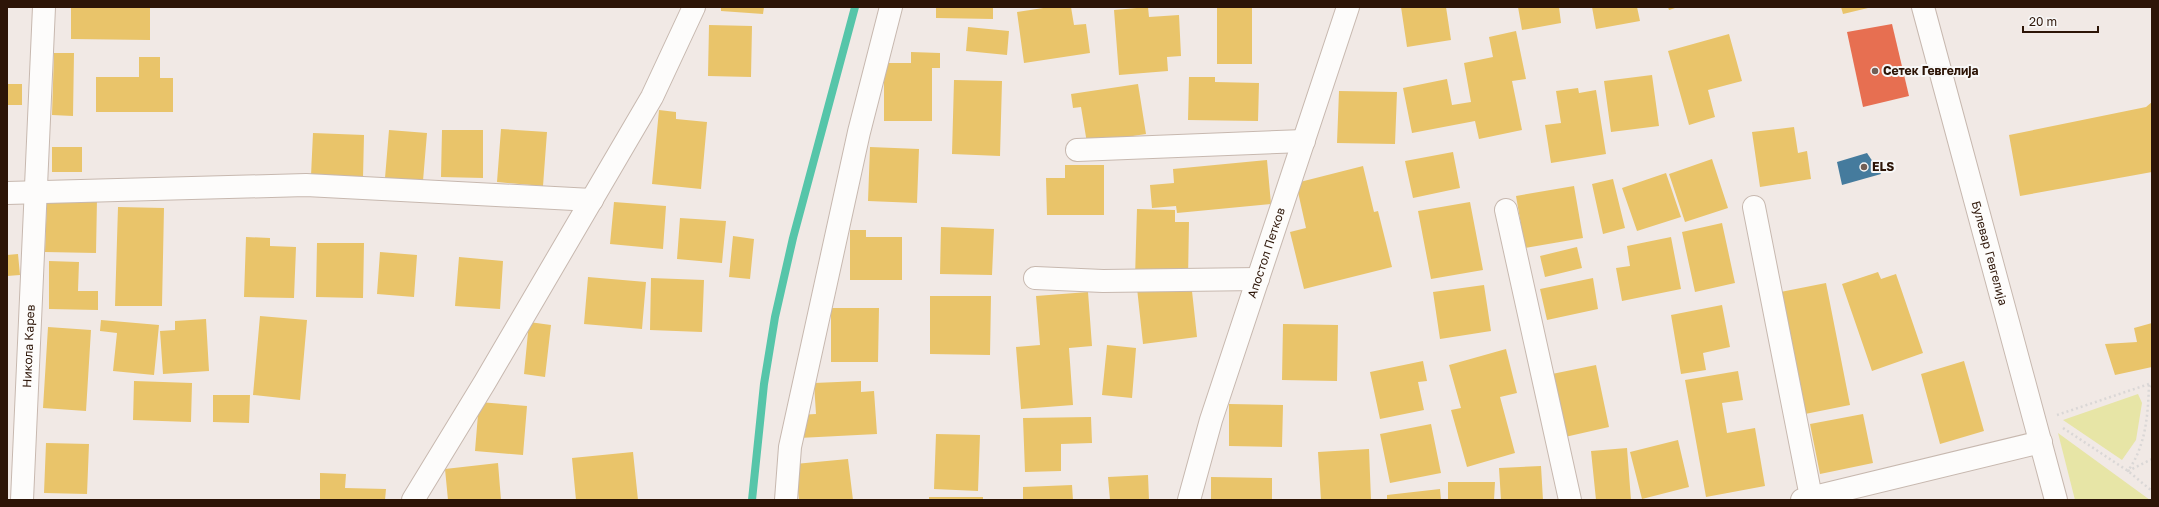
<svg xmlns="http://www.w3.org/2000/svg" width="2159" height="507" viewBox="0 0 2159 507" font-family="'Golos Text',sans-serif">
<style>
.green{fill:#e7e5a6}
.homes{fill:#e9c46a}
.shops{fill:#e76f51}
.public{fill:#457b9d}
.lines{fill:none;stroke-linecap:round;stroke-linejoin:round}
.stream{stroke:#56c5a9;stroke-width:8}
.street-casing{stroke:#c7b8af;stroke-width:24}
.path{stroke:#dad7d6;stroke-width:2.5;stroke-dasharray:2 3;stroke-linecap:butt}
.street{stroke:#fdfcfb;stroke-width:22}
.poi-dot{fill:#725f55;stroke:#f8f8f8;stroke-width:1.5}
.labels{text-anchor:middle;stroke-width:4;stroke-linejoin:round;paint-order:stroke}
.poi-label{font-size:12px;font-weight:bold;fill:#2d1507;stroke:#f8f8f8;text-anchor:start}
.street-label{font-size:12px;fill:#2d1507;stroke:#f8f8f8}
</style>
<rect width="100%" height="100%" fill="#f1e9e5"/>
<path class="green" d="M2138 394 2142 403 2136 440 2122 460 2063 420Z
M2058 433 2150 500H2075Z"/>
<path class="homes" d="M71 7H150V40L71 39Z
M721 7H764L763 14 721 11Z
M936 7H993V19L936 18Z
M1050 7H1071L1074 25 1086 24 1090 53 1024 63 1017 12Z
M1148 7 1149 17 1179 15 1181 56 1167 57 1168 71 1119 75 1114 10Z
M1217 7H1252V64H1217Z
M1401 7H1446L1451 40 1407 47Z
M1518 7H1559L1561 23 1522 30Z
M1592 7H1637L1640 21 1596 29Z
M1668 7H1678L1669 10Z
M1841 7H1868V8L1843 14Z
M709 25 752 26 751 77 708 76Z
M968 27 1009 31 1007 55 966 51Z
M1516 31 1526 79 1512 81 1522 130 1479 139 1475 121 1412 133 1403 88 1447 79 1452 105 1471 102 1464 63 1493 57 1489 37Z
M1729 34 1742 81 1708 90 1715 117 1689 125 1668 51Z
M911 52 940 53V68H932V121H884V63H911Z
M54 53H74L73 116 52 115Z
M139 57H160V78H173V112H96V77H139Z
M1652 75 1659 126 1611 132 1604 81Z
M1189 77H1215V82L1259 83 1258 121 1188 120Z
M954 80 1002 81 1000 156 952 154Z
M7 84H22V105H7Z
M1138 84 1146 134 1087 143 1081 107 1073 108 1071 94Z
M1578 88 1579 93 1596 90 1606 154 1551 163 1545 125 1561 123 1556 91Z
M1339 91 1397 92 1395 144 1337 143Z
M2152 102V172L2020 196 2009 135 2146 107Z
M659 110 676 112V119L707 122 701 189 652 184Z
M1794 127 1798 153 1807 151 1811 179 1760 187 1752 132Z
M501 129 547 132 543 186 497 182Z
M389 130 427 133 423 181 385 178Z
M442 130H483V178L441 177Z
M313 133 364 135 363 178 311 176Z
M52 147H82V172H52Z
M870 147 919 149 917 203 868 201Z
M1453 152 1460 188 1413 198 1405 161Z
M1712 159 1728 208 1685 222 1669 174Z
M1267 160 1271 204 1177 213 1176 206 1152 208 1150 185 1174 183 1173 169Z
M1065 165H1104V215H1047L1046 178H1065Z
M1363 166 1374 212 1378 211 1392 267 1304 289 1290 232 1306 228 1296 183Z
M1666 173 1681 217 1637 231 1622 188Z
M1613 179 1625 228 1603 234 1592 184Z
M1574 186 1583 238 1525 248 1516 196Z
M47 197 97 198 96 253 45 252Z
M614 202 666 206 663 249 610 244Z
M1470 202 1483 270 1431 279 1418 211Z
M118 207 164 208 162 306H115Z
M1137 209 1175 210V222H1189L1188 279 1135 278Z
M680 218 726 221 722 263 677 259Z
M1722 223 1735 283 1695 292 1682 232Z
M941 227 994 229 992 275 940 274Z
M850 230H866V237H902V280H850Z
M733 236 754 239 750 279 729 277Z
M246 237 270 238V246L296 247 294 298 244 297Z
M1671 237 1681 289 1622 301 1616 268 1630 266 1627 246Z
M317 243H364L363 298 316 297Z
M1577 247 1582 268 1545 277 1540 256Z
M380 252 417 255 414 297 377 294Z
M18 254 20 275 7 276V255Z
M459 257 503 261 500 309 455 306Z
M49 261 79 262 78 291H98V310L49 309Z
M1878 272 1881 279 1896 274 1923 353 1872 371 1842 284Z
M588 277 646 282 642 329 584 324Z
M651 278 704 280 702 332 650 330Z
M1593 278 1598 309 1547 320 1540 289Z
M1191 282 1197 337 1143 344 1137 288Z
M1826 283 1850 405 1800 415 1775 293Z
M1484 285 1491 331 1440 339 1433 292Z
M1088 292 1092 346 1069 348 1073 405 1021 409 1016 347 1040 345 1036 296Z
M930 296H991L990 355 930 354Z
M1722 305 1730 347 1703 353 1706 370 1681 374 1671 315Z
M831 308H879L878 362H831Z
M260 316 307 320 300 400 253 395Z
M206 319 209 371 163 374 160 331 175 330V321Z
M101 320 159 325 154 375 113 371 117 333 100 331Z
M529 322 551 325 545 377 524 374Z
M2152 323V367L2115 375 2105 344 2137 342 2134 328Z
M1283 324 1338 325 1337 381 1282 380Z
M48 327 91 330 86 411 43 408Z
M1107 345 1136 348 1132 398 1102 395Z
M1506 349 1517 393 1500 397 1515 453 1467 467 1451 410 1461 408 1449 365Z
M1423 361 1427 381 1418 382 1424 410 1380 419 1370 372Z
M1964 361 1984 431 1940 444 1921 374Z
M1596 365 1609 427 1565 437 1552 374Z
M1738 371 1743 400 1722 403 1727 433 1755 428 1765 486 1706 497 1685 380Z
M134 381 192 383 191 422 133 420Z
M861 381V392L874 391 877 434 799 438 797 415 816 414 814 383Z
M213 395H250L249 423 213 422Z
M479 402 527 406 523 455 475 451Z
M1229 404 1283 405 1282 447 1229 446Z
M1863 414 1873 463 1820 474 1810 424Z
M1091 417 1092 443 1061 444V471L1025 472 1023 418Z
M1431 424 1441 473 1390 483 1380 434Z
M936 434 980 435 978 491 934 489Z
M1678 440 1689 487 1642 499 1630 452Z
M46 443 89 444 87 494 44 493Z
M1627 448 1631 500H1596L1591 451Z
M1369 449 1371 500H1321L1318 452Z
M633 452 638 500H576L572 458Z
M848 459 853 500H799L795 464Z
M498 463 501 500H448L445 469Z
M1541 466 1543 500H1501L1499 468Z
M320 473 346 474 345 488 386 489 385 500H320Z
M1148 475 1149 500H1110L1108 477Z
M1211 477 1272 478V500H1211Z
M1448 482H1495L1494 500H1448Z
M1072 485 1073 500H1023V487Z
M1440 489 1441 500H1387V495Z
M929 497H983V500H929Z"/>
<path class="shops" d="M1892 24 1909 96 1863 107 1847 32Z"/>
<path class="public" d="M1867 153 1881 174 1842 185 1837 162Z"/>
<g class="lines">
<path class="stream" d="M752 500 764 384 775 317 793 238 855 7"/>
<defs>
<g id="street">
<path id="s1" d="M1923 7 2056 500"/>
<path d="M1077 150 1304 141"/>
<path d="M7 193 306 185 592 200"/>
<path d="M1754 207 1811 497"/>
<path d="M1506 210 1570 500"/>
<path d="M1035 278 1103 281 1258 279"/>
<path id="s2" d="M22 500 44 7"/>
<path d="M413 500 485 382 652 97 694 7"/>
<path d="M786 500 790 447 859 132 891 7"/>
<path id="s3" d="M1189 500 1211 420 1348 7"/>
<path d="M1802 500 2041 442"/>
</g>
</defs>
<use href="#street" class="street-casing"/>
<path class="path" d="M2152 387 2149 384C2148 415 2146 445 2128 471L2152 459
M2057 415 2152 383
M2063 428 2128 471 2152 491"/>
<use href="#street" class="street"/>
</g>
<g class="poi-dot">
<circle cx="1875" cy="71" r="4"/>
<circle cx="1864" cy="167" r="4"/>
</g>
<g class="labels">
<g class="poi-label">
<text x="1883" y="75">Сетек Гевгелија</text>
<text x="1872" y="171">ELS</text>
</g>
<g class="street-label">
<text dy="4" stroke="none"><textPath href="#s3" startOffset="259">Апостол Петков</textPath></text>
<text dy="4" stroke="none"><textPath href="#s1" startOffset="255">Булевар Гевгелија</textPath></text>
<text dy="4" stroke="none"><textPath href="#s2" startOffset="154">Никола Карев</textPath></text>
</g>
</g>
<rect width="2159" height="507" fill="none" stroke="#2d1507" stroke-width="16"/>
<path d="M2023 26v6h75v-6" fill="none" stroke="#2d1507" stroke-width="2"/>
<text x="2029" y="26" font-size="12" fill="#2d1507" stroke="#f8f8f8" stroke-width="3" paint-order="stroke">20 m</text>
</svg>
